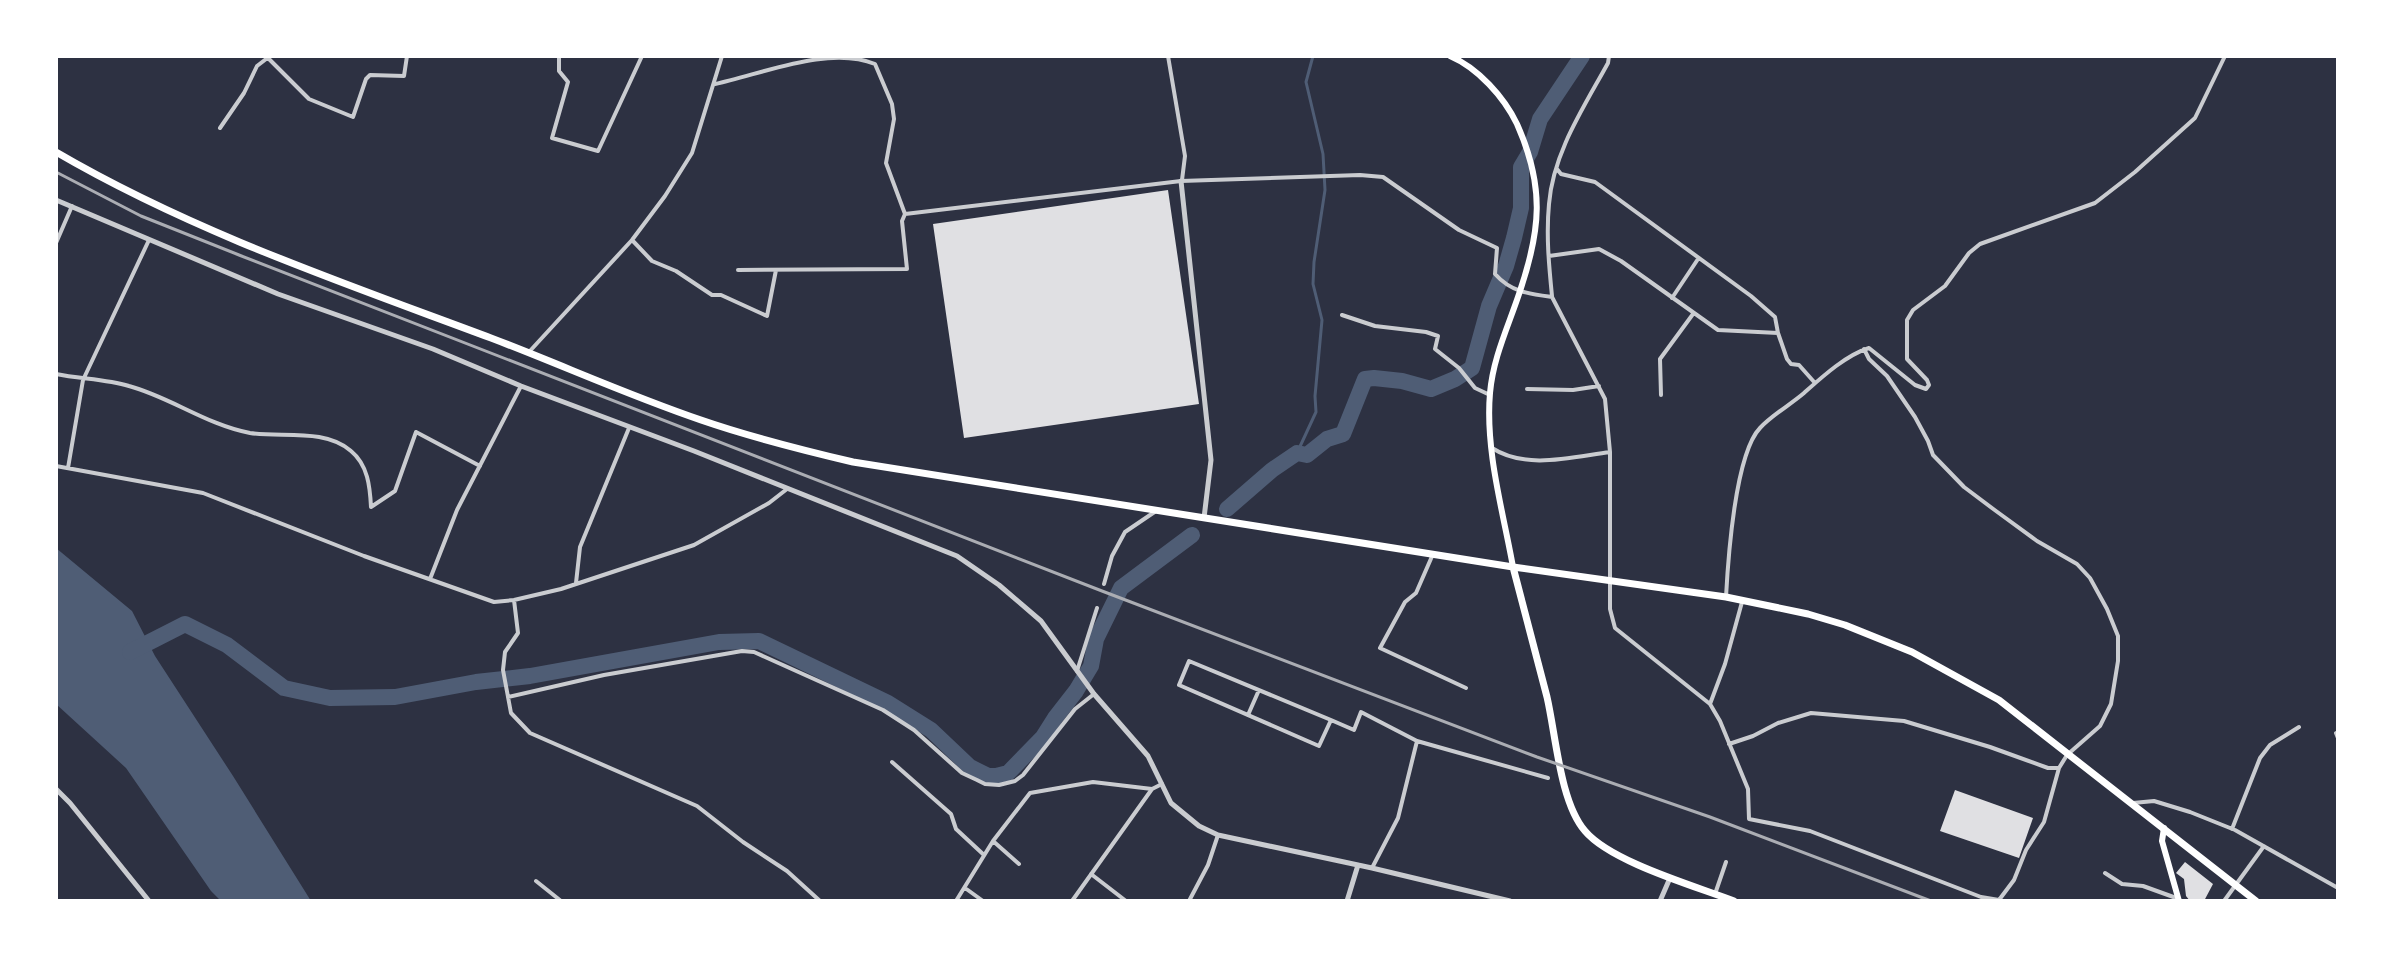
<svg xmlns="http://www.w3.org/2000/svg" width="2394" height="957" viewBox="0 0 2394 957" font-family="Overpass,sans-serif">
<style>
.water{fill:#4f5d75}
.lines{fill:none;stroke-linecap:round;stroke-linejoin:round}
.stream{stroke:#4f5d75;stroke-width:3}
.river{stroke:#4f5d75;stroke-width:16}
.building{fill:#e0e0e3}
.minor{stroke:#caccd0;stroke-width:4}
.tertiary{stroke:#caccd0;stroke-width:5}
.secondary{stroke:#fff;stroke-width:6}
.trunk{stroke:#fff;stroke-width:7}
.rail{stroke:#abadb3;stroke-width:3}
</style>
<rect width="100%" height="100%" fill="#2d3142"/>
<path class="water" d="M56 548 132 611 155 656 233 776 311 901H221L211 891 126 768 56 704Z"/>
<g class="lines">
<path class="stream" d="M1297 453 1316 412 1315 396 1322 320 1313 284 1314 262 1325 190 1323 154 1306 82 1313 56"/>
<path class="river" d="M1227 509 1272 470 1297 453 1307 455 1327 439 1343 434 1365 379 1374 378 1402 381 1431 389 1455 379 1472 368 1489 306 1506 266 1514 238 1521 208V167L1530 152 1540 119 1582 56
M130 652 185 624 227 645 284 688 330 698 395 697 476 682 530 676 719 642 759 641 888 703 931 730 970 767 988 776H996L1008 773 1043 737 1055 718 1076 691 1091 666 1096 639 1121 588 1192 535"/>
</g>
<path class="building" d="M1168 190 1199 404 964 438 933 224Z
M1955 790 2033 818 2019 858 1940 831Z
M2185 862 2213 884 2204 901H2190L2186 896 2184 879 2176 873Z"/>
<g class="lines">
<path class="minor" d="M559 56V71L568 82 552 138 598 151 642 56
M1168 56 1185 156 1182 180
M268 58 309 99 353 117 366 79 370 75 404 76 407 56
M715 84C762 74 829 45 875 64L892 104 894 119 886 163 905 214 1181 181 1360 175 1383 177 1459 230 1497 248 1495 274C1511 292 1529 294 1552 297L1605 399 1610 452V609L1615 628 1710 704
M220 128 244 93 257 66 270 56
M632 240 652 261 676 271 712 295H721L767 316 776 270
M56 243 72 206
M1549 256 1599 249 1621 261 1718 330 1778 333 1775 317 1751 296 1595 182 1561 174 1557 169
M738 270 907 269 902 221 905 214
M1552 296C1549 266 1546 235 1549 204 1553 153 1584 107 1608 63L1609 56
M1672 298 1698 259
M1342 315 1375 326 1426 332 1438 336 1435 349 1459 368 1475 388 1490 395
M1778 333 1787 359 1791 364 1799 365 1815 383
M529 352 632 240 665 196 692 153 722 56
M56 374C80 379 106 379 129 386 170 397 207 425 250 433 281 438 325 428 351 451 368 465 370 487 371 507
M1527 389 1573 390 1599 386
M1661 395 1660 359 1693 314
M1492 448C1526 470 1572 457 1610 452
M56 466 203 493 364 556 494 602 514 600 561 589 694 545 769 503 787 489
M68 468 83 380 149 240
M371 507 395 491 416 432 480 466
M1433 554 1416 593 1405 602 1380 648 1466 688
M430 579 457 510 521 386
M576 583 580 547 629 428
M1104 584 1112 556 1125 532 1156 511
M1726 597C1728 560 1735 454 1760 428 1772 415 1790 405 1804 393 1822 377 1846 355 1869 348L1915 385 1926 389 1929 385 1927 380 1907 359V320L1913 310 1945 286 1969 253 1980 244 2095 203 2135 172 2195 118 2225 56
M514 600 518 633 505 652 503 670 511 713 530 733 697 806 743 842 787 871 820 901
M1742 602 1725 664 1710 704 1720 721 1748 789 1749 819 1810 831 1981 897 1999 900 2014 880 2026 850 2044 822 2059 768
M1189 661 1331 720 1319 746 1179 685Z
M1077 671 1097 608
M508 697 604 675 742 651 754 652 883 710 914 730 962 773 977 780 985 784 999 785 1015 781 1023 775 1075 709 1094 694
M1248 715 1259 690
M1331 720 1354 730 1361 712 1417 741 1548 778
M2336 733 2338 738
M1729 744 1753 736 1778 723 1811 713 1904 721 1990 747 2048 768H2059L2067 755 2100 726 2111 704 2118 661V636L2107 609 2090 578 2077 564 2037 541 1996 511 1964 487 1933 455 1928 441 1915 417 1887 376 1869 359 1864 349
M892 762 951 814 956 829 984 855
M2133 803 2154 801 2190 812 2235 830 2338 888
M2232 829 2260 758 2270 745 2299 727
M993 841 1019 864
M1372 868 1398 818 1417 741
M2105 873 2122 884 2143 886 2179 899
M1091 874 1126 901
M536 881 561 901
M965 888 983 901
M1715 894 1726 862
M956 901 993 841 1030 793 1093 782 1152 789 1162 784
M1072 901 1152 789
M1189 901 1208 865 1218 835
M2224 901 2264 846"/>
<path class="tertiary" d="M1181 181 1211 460 1204 518
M56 200 278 294 433 349 521 386 694 451 957 556 999 585 1041 621 1094 694 1148 756 1171 803 1199 826 1218 835 1372 868 1510 901
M56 789 70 803 149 901
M1347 901 1358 865
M1660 901 1670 878"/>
<path class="secondary" d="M1450 56C1478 68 1504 97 1517 124 1545 187 1541 230 1519 294 1508 327 1493 358 1490 393 1485 450 1503 511 1513 567
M2164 828 2162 841 2179 901"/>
<path class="trunk" d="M56 152C193 232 344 283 491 338 562 365 630 396 701 420 750 437 802 450 853 462L1513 567 1726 597 1808 614 1845 625 1912 652 1999 700 2256 901
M1513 567C1524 610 1536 654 1547 697 1556 736 1560 802 1585 831 1611 862 1695 886 1734 901"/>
<path class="rail" d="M56 172 141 216 239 255 1102 591 1537 757 1710 817 1931 901"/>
</g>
<rect width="2394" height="957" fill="none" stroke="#ffffff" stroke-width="116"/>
</svg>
